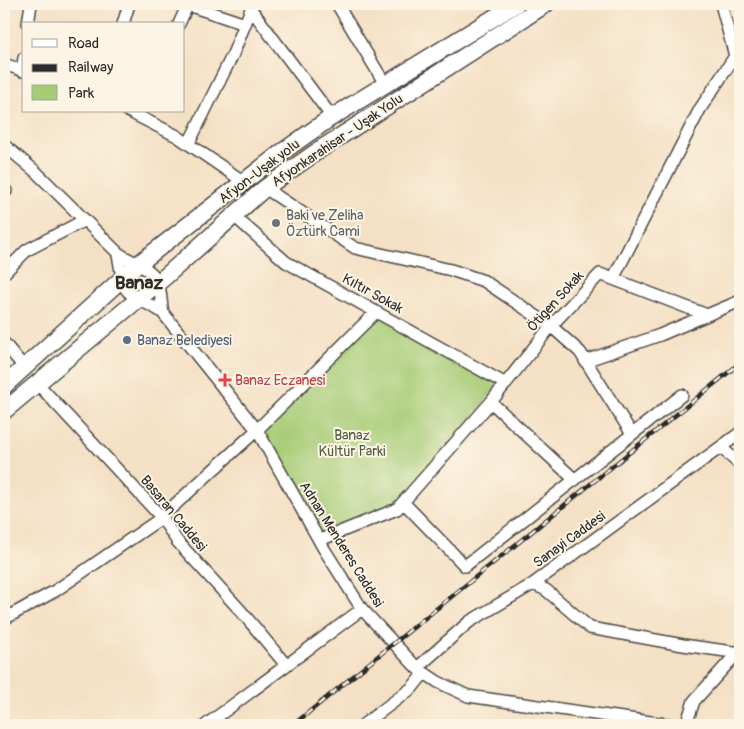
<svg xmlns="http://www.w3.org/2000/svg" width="744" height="729" viewBox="0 0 744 729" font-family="Pangolin,sans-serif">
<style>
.green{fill:#a6cc76;stroke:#687c50}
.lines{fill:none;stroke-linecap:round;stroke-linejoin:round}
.minor-casing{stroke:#494642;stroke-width:14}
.highway-casing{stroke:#494642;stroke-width:19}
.minor{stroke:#fff;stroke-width:11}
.highway{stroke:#fff;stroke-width:16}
.rail-casing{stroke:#2b2b2b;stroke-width:4.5}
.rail{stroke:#fcf5e5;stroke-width:2.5;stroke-dasharray:8;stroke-linecap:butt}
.worship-dot{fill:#6b7280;stroke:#fcf5e5;stroke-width:2}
.service-dot{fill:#5c6f8a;stroke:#fcf5e5;stroke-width:2}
.health-dot{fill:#e0444e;stroke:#fcf5e5;stroke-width:2}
.labels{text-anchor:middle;stroke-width:4;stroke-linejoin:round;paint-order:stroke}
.street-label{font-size:14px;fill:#2b2b2b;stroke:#fcf5e5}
.worship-label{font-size:14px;fill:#5b616d;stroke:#fcf5e5;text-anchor:start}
.service-label{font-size:14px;fill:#4e5e75;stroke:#fcf5e5;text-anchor:start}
.health-label{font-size:14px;fill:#be3a42;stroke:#fcf5e5;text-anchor:start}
.park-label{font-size:14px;fill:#505b42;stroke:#fcf5e5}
.district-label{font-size:19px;font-weight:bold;fill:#2b2b2b;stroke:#fcf5e5}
</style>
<rect width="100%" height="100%" fill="#fcf5e5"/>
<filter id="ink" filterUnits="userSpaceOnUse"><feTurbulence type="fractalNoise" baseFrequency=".02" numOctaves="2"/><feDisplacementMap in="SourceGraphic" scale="10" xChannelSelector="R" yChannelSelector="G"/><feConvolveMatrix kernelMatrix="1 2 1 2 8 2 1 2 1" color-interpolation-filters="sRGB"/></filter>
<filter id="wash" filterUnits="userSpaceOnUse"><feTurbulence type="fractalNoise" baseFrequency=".0096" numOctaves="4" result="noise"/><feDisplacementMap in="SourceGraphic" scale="20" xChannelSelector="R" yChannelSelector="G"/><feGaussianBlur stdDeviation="1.12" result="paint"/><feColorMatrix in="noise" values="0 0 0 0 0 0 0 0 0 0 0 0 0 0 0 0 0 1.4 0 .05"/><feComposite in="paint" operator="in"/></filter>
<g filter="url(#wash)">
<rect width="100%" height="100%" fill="#f4e0c4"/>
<path class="green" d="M378 313 501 381 397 509 320 540 257 430Z"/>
</g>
<g filter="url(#ink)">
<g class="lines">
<defs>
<path id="minor" d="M185 4 245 24
M337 4 385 84
M251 9 332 117
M28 24 31 4
M123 24 129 4
M179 24 188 4
M4 64 24 71
M22 71 24 58
M128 111 177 136 244 182
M189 143 233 54 253 4
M4 145 35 171 117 252C130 262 151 267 158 282 161 291 161 304 163 313
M265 188 355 248 451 270 484 281 551 326 580 352 632 434
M4 193 6 191
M234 216 286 262 506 384
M117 252C121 263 120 277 125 287 131 299 152 304 163 313L257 430 324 549 362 609 417 668 438 682 468 696 672 725
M4 273 27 250 85 220
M613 279 707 315
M4 343 24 367
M585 361 660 335 740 301
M36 382 162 518 177 541 241 611 286 665
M491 402 575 480
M721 447 740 465
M403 502 465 566 682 395
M320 540 397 509 491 402 551 326 600 274 613 279 700 109 735 56 721 4
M533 584 546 590 590 628 683 645 740 653
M4 619 55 591 157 521 257 430 376 312
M417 668 469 622 533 584 740 433
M206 725 362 609
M363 725 412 688 424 673
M686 725 694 701 740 650"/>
<path id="highway" d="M4 386 137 265 282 152 329 119 516 4
M4 411 166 276 265 188 319 150 546 4"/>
</defs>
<use href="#minor" class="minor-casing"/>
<use href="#highway" class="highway-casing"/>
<use href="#minor" class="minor"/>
<use href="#highway" class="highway"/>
<defs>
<path id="rail" d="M293 725 740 363"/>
</defs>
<use href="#rail" class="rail-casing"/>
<use href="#rail" class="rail"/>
</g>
</g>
<circle class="worship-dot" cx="276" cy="223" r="5"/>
<circle class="service-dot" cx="127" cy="340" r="5"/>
<path class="health-dot" d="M222.5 372.5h5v5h5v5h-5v5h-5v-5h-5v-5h5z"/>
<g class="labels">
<g class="street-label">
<text transform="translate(337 140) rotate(-34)" y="5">Afyonkarahisar - Uşak Yolu</text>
<text transform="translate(259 171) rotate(-37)" y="5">Afyon-Uşak yolu</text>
<text transform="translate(373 293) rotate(29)" y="5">Kıltır Sokak</text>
<text transform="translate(555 301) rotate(-48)" y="5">Ötigen Sokak</text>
<text transform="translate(174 513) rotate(50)" y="5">Basaran Caddesi</text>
<text transform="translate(569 539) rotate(-36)" y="5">Sanayi Caddesi</text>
<text transform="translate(342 544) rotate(58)" y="5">Adnan Menderes Caddesi</text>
</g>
<g class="worship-label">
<text x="286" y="220">Baki ve Zeliha<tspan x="286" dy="16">Öztürk Cami</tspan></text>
</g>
<g class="service-label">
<text x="137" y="345">Banaz Belediyesi</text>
</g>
<g class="health-label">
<text x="235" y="385">Banaz Eczanesi</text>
</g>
<g class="park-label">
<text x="352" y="440">Banaz<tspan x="352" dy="16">Kültür Parki</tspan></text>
</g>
<g class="district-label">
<text x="139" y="289">Banaz</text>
</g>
</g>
<rect width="744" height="729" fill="none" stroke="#fcf5e5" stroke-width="20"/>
<rect x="22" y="22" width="162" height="90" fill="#fcf5e5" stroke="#a8a49b"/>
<rect x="32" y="39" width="25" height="8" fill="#ffffff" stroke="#a8a49b"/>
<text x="68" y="48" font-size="15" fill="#2b2b2b">Road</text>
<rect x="32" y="64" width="25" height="8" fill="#2b2b2b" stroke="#a8a49b"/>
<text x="68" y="72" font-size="15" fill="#2b2b2b">Railway</text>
<rect x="32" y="85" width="25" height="15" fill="#a6cc76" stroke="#a8a49b"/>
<text x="68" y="98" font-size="15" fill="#2b2b2b">Park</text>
</svg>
